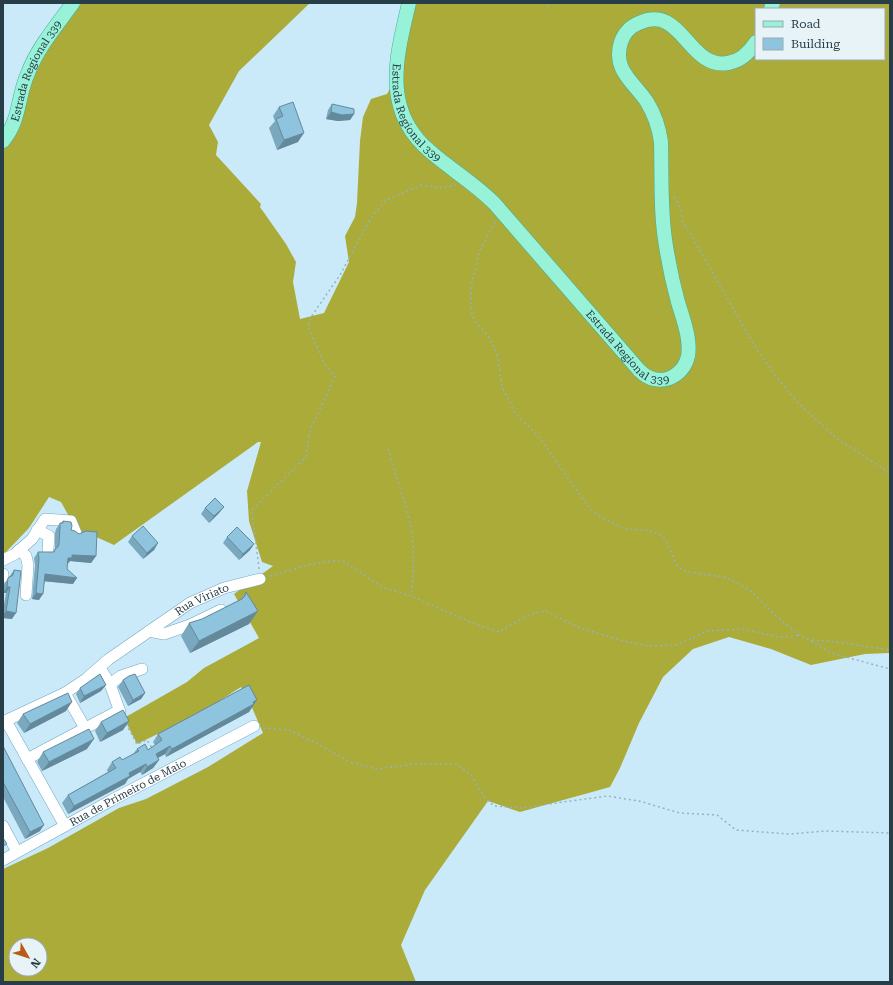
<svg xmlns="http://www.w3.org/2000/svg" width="893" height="985" viewBox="0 0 893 985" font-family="'Roboto Serif',serif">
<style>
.forest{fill:#aaab39;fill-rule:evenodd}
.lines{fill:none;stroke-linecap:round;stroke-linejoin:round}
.minor-casing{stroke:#72a7c1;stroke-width:12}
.major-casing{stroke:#44ad94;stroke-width:15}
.path{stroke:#95b1c0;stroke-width:1.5;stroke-dasharray:2 3;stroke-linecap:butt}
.minor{stroke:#fff;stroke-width:11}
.major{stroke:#98f2d7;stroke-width:14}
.wall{fill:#7aa9bf}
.shaded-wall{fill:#63899b}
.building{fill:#8ec4de;stroke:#63899b}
.labels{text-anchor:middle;stroke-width:4;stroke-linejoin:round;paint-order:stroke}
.street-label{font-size:11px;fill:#273d48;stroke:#e8f3f8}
</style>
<rect width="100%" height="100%" fill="#caeafa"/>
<path class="forest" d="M65 3H310L239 71 209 125 218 142 216 155 261 204 260 207 286 244 296 262 293 282 300 319 324 313 349 262 345 236 355 217 357 203 360 141 363 117 371 99 387 94 392 85 410 3H890V653L865 654 811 665 771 649 729 637 693 649 663 677 639 723 620 768 610 787 520 812 488 801 425 890 401 945 416 982H3V869L48 848 119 808 146 799 208 767 263 733 250 703 241 687 199 714 137 744 124 718 187 682 204 668 259 638 234 594 273 566 262 562 249 521 247 491 261 442H258L114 545 94 536 77 531 61 502 49 497 29 528 6 552 3 553V140ZM756 9H884V59H756ZM16 945H40V969H16Z"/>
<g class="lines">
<defs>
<g id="minor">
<path d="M37 530 49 536 48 549"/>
<path d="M19 550 26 556 28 565 26 595"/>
<path d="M3 560 15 554 32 539 45 519 71 521 76 533"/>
<path d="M3 574V577"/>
<path d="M149 631 164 634 190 625 221 610"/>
<path d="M100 668 110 684 120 712"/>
<path d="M110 684 121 676 142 669"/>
<path d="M65 693 85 728"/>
<path d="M6 721 65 826"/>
<path id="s1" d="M3 722 65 693 86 679 109 659 190 603 224 588 260 579"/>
<path d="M27 759 114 713"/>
<path d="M3 826 17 852"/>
<path id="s2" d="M3 860 112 800 254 726"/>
</g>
<g id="major">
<path id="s3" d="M409 3C396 58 381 112 432 153 452 170 475 184 494 203L639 370C643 374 648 378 654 379 670 383 685 371 688 356 691 339 683 319 678 302 673 284 669 265 666 246 660 212 662 176 661 142 659 127 655 115 647 102 634 82 612 70 621 42 624 33 631 26 639 23 682 3 688 70 728 63 741 61 749 53 756 42"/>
<path d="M771 9 773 3"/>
<path id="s4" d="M3 141C21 119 17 97 28 73 38 47 57 25 73 3"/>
</g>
</defs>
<use href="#minor" class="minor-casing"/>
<use href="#major" class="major-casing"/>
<path class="path" d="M548 7 551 3
M674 197 679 204 683 221 695 242 754 345 778 379 800 405 839 440 890 473
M495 222 480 250 471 287V309L473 318 488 336 495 349 499 363 502 387 515 413 539 437 588 506 599 516 624 529 653 531 660 535 665 539 677 565 681 569 688 572 725 577 739 584 752 592 774 614 799 635 810 640 830 641 890 650
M388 449C395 473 404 498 410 523 415 547 414 571 411 596
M259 569 252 510 306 457 310 431 335 376 324 363 308 327 311 317 340 275 371 218 386 200 422 185 441 188 456 185
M270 576 312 564 341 560 382 587 411 596 470 622 499 632 523 618 538 612 546 611 578 627 619 640 649 646 677 645 708 631 742 629 779 637H787L799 635
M811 641 831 653 890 669
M126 724 137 744 147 740 152 748
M264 728 289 730 314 742 350 762 377 769 414 764H457L471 775 485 798 494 806 520 808 607 796 639 801 680 813 717 815 736 830 789 834 826 831 890 833"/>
<use href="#minor" class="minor"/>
<use href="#major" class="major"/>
</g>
<path class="wall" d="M332 104 354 114 350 120 338 121 326 119 328 110Z
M279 107 298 142 277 150 269 128 275 121 273 116Z
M224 507 219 513 209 523 201 514 205 508Z
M63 521 96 556 91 563 70 561 67 564V569L73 584 45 581 39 600 32 599 35 565 34 558 38 552H53L55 549V533L56 529 60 523H61Z
M132 536 158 543 154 550 143 559 128 542Z
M227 537 254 544 250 550 239 560 223 543Z
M14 570 12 619 3 618V610L6 593H3L4 584Z
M246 592 249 624 190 653 181 636 189 623 202 619 241 599Z
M123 680 145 693 141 699 128 706 118 687Z
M106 685 101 691 80 703 76 694 80 688Z
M254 704 249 712 166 757 165 754 158 758 159 760 153 768 142 775 140 772 128 779 125 784 68 814 62 803 68 795 108 772 107 770 112 762 122 760 133 754 137 749 148 750 155 745 153 742 158 734Z
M66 711 24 733 17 723 23 714Z
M129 721 123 730 100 742 95 731 101 722Z
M3 746 40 831 25 839 3 797Z
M87 749 42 771 37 762 43 752Z"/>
<path class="shaded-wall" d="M331 112 354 114 350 120 338 121 326 119Z
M304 133 298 142 277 150 284 140Z
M224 507 219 513 209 523 214 516Z
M158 543 154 550 143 559 147 553Z
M254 544 250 550 239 560 243 554Z
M72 555 96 556 91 563 70 561 67 565 68 558Z
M45 574 77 578 73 584 41 581Z
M7 587H10L6 593H3Z
M36 593 43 594 39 600 32 599Z
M6 611 16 613 12 619 3 618V616Z
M258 611 249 624 190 653 199 641Z
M106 685 101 691 80 703 84 696Z
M145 693 141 699 128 706 133 700Z
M257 700 249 712 166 757 172 749Z
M72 702 66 711 24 733 30 724Z
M129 721 123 730 100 742 107 733Z
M94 739 87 749 42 771 49 762Z
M170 746 165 754 150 762 156 754Z
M159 760 153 768 142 775 147 767Z
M146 764 140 772 128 779 125 784 68 814 74 806 129 773Z
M44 825 40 831 25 839 30 832Z"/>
<path class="building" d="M293 102 304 133 284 140 276 119 283 116 279 107Z
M332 104 354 109V114L342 115 331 112Z
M215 498 224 507 214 516 205 508Z
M63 521 71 522 72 526 71 530 75 531 79 534 86 531 97 532 96 556 72 555V558H68L67 569 77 578 45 574 43 594 36 593 39 559 38 552H54L55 549 58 547 59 544 60 527V523H63Z
M143 526 158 543 147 553 132 536Z
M237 527 254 544 243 554 227 537Z
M14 570 21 571 16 613 6 611 10 587H7L8 578 13 575Z
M246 592 258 611 199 641 189 623 202 619 242 599 245 596Z
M100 674 106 685 84 696 80 688Z
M135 674 145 693 133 700 123 680 129 676Z
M249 685 257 700 253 702 254 704 172 749 170 746 156 754 159 760 147 767 146 764 129 773 130 776 74 806 68 795 116 768 112 762 120 757 122 760 139 751 137 749 145 744 148 750 162 740 158 734Z
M68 693 72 702 30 724 23 714Z
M123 710 129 721 107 733 101 722Z
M89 729 94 739 49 762 43 752Z
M3 746 44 825 30 832 3 782Z
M3 838 7 844 3 846Z"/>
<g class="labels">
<g class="street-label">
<text dy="4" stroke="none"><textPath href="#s4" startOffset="78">Estrada Regional 339</textPath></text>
<text dy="4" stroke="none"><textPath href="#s3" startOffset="117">Estrada Regional 339</textPath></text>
<text dy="4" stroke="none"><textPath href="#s3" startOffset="441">Estrada Regional 339</textPath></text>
<text dy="4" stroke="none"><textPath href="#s1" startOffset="235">Rua Viriato</textPath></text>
<text dy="4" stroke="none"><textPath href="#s2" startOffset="142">Rua de Primeiro de Maio</textPath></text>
</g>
</g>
<rect width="893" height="985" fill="none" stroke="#273d48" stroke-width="8"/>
<rect x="755" y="8" width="130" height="52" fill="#e8f3f8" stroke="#9baab2"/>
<rect x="763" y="21" width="20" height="6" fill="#98f2d7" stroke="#9baab2"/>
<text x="791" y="28" font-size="12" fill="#273d48">Road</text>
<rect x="763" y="38" width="20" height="12" fill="#8ec4de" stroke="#9baab2"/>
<text x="791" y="48" font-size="12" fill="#273d48">Building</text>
<g transform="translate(28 957) rotate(129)"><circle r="19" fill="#e8f3f8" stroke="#9baab2"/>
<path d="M0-3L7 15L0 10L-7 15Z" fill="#ba5a15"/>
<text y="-6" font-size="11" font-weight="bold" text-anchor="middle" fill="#273d48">N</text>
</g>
</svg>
